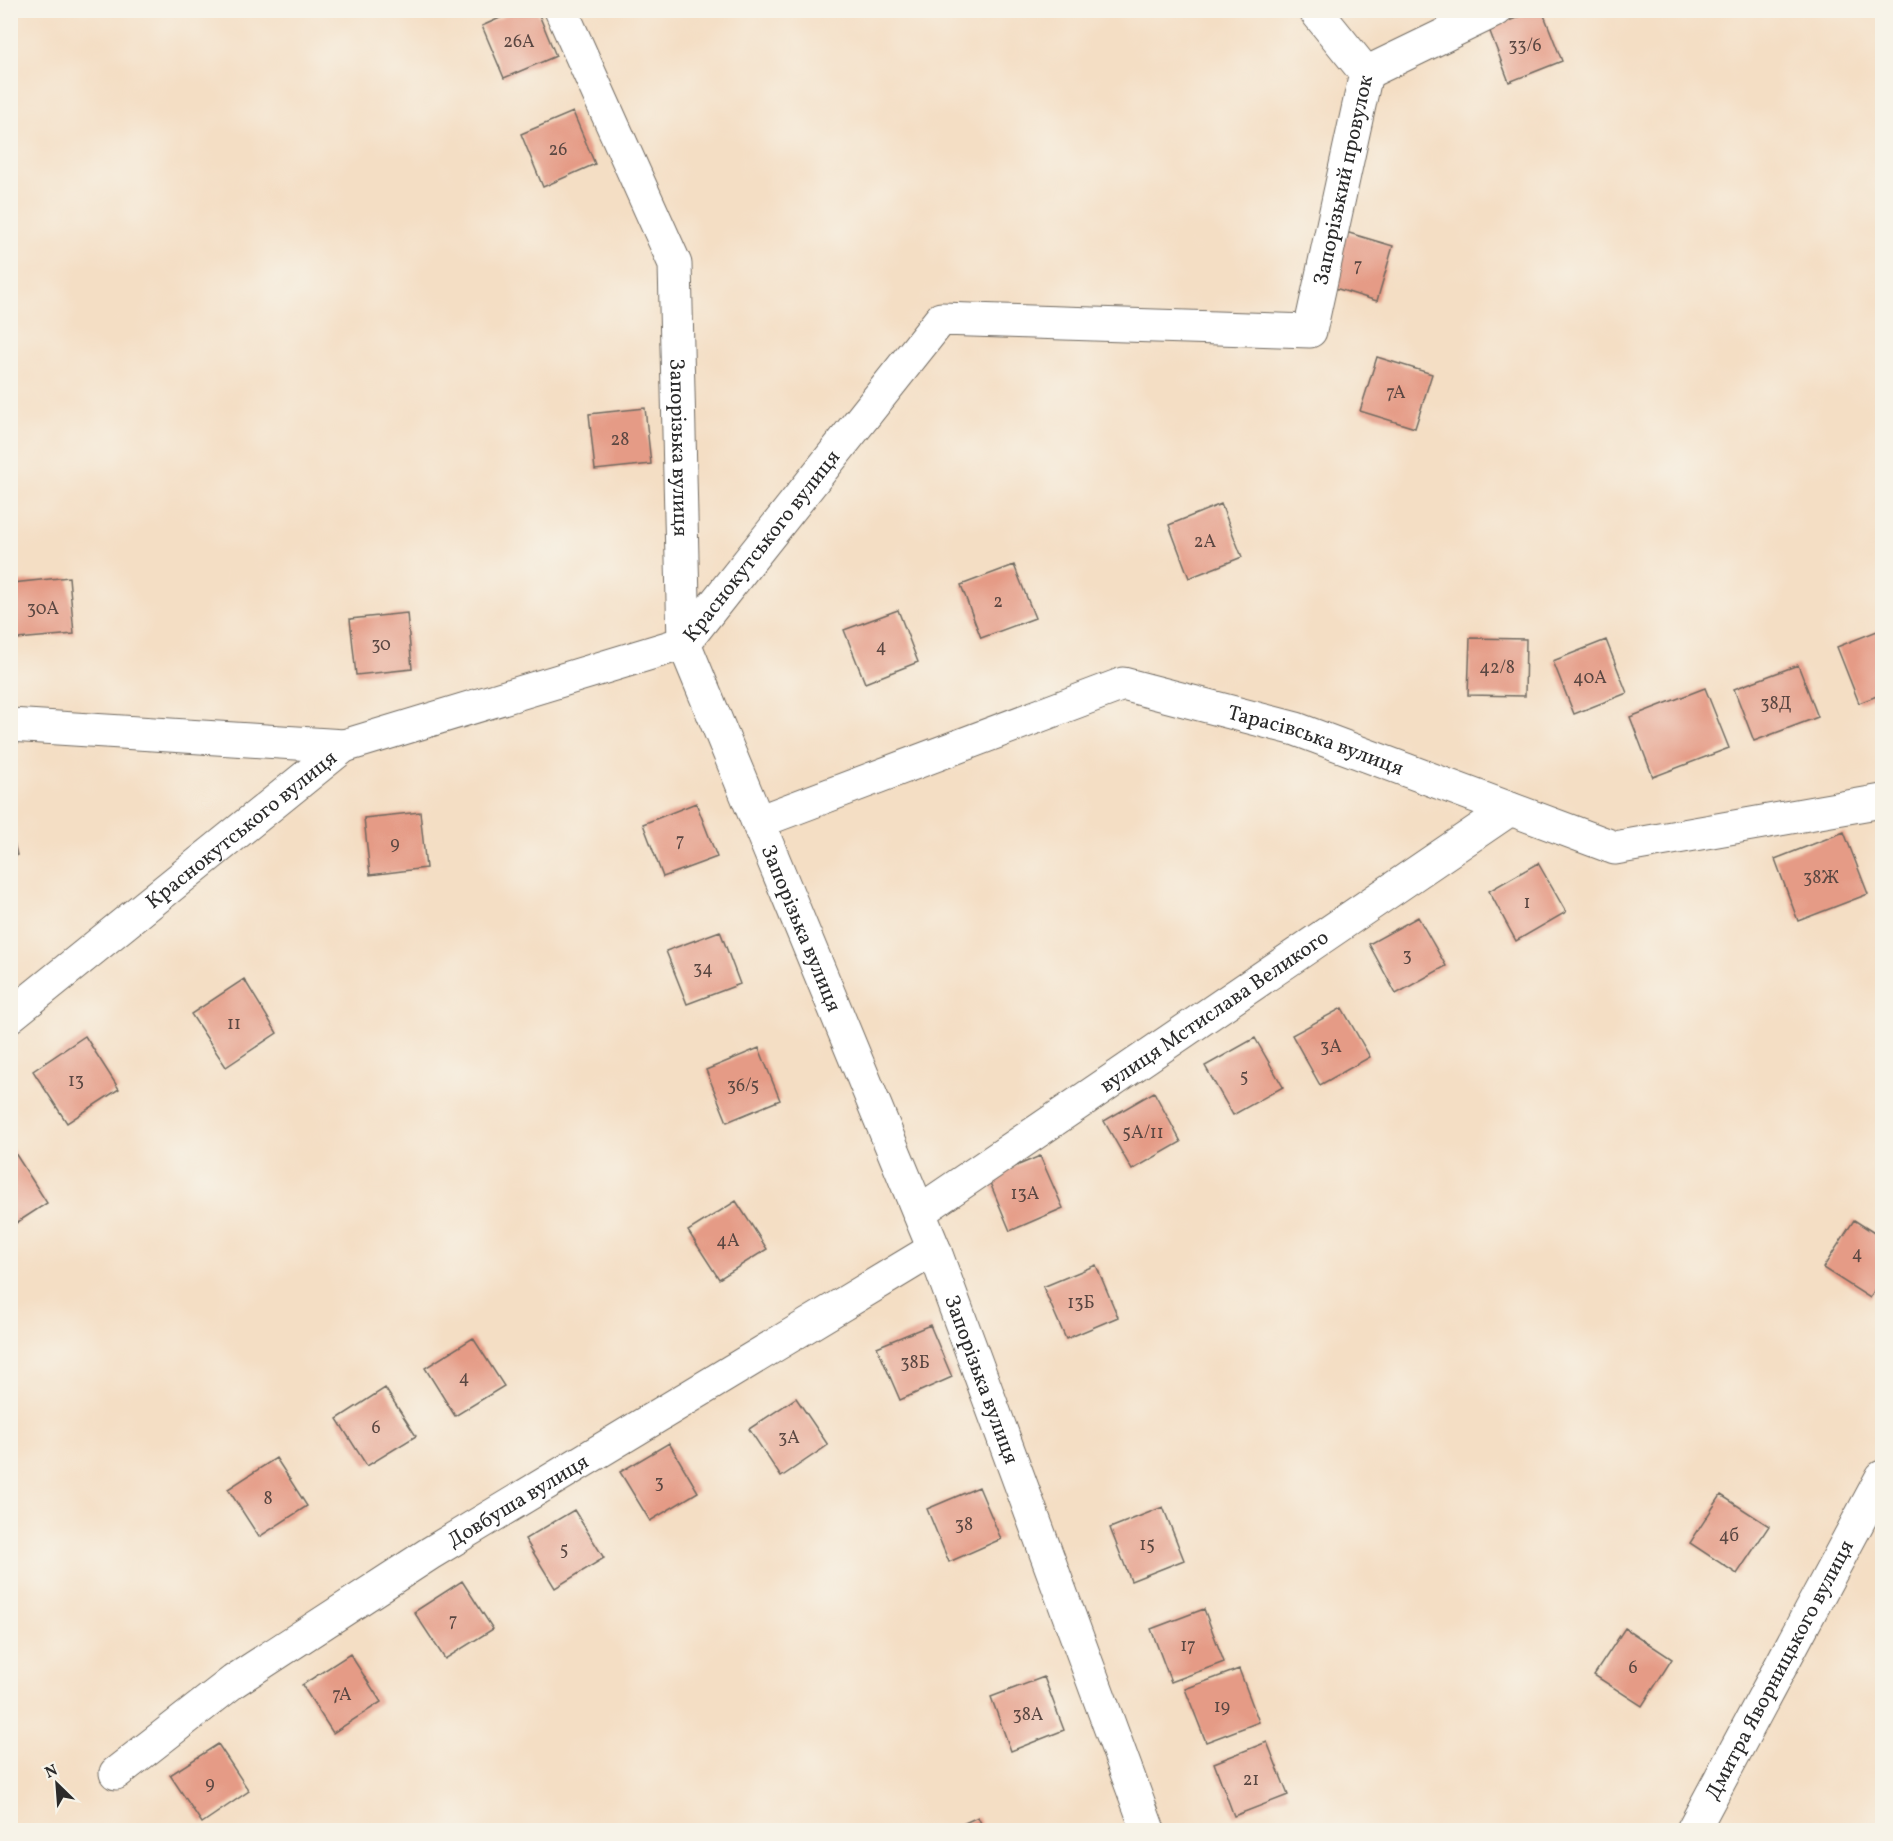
<svg xmlns="http://www.w3.org/2000/svg" width="1893" height="1841" viewBox="0 0 1893 1841" font-family="Vollkorn,serif">
<style>
.building{fill:#e59b86}
.lines{fill:none;stroke-linecap:round;stroke-linejoin:round}
.minor-casing{stroke:#716a61;stroke-width:35}
.minor{stroke:#fff;stroke-width:33}
.labels{text-anchor:middle;stroke-width:4.5;stroke-linejoin:round;paint-order:stroke}
.number-label{font-size:18px;fill:#5a4742}
.street-label{font-size:21px;fill:#2b2b2b;stroke:#f7f3e8}
</style>
<rect width="100%" height="100%" fill="#f7f3e8"/>
<filter id="ink" filterUnits="userSpaceOnUse"><feTurbulence type="fractalNoise" baseFrequency=".0167" numOctaves="2"/><feDisplacementMap in="SourceGraphic" scale="12" xChannelSelector="R" yChannelSelector="G"/><feConvolveMatrix kernelMatrix="1 2 1 2 8 2 1 2 1" color-interpolation-filters="sRGB"/></filter>
<filter id="wash" filterUnits="userSpaceOnUse"><feTurbulence type="fractalNoise" baseFrequency=".008" numOctaves="4" result="noise"/><feDisplacementMap in="SourceGraphic" scale="24" xChannelSelector="R" yChannelSelector="G"/><feGaussianBlur stdDeviation="1.35" result="paint"/><feColorMatrix in="noise" values="0 0 0 0 0 0 0 0 0 0 0 0 0 0 0 0 0 1.4 0 .05"/><feComposite in="paint" operator="in"/></filter>
<g filter="url(#wash)">
<rect width="100%" height="100%" fill="#f4dec4"/>
<g id="blocks">
<path class="building" d="M518 10H537L556 56 504 78 482 26Z
M1536 10H1542L1562 61 1509 82 1489 29Z
M573 112 595 164 543 187 521 134Z
M1339 230 1393 246 1377 301 1322 284Z
M1377 357 1432 374 1415 428 1360 411Z
M645 408 651 464 595 470 589 414Z
M1221 504 1242 557 1189 578 1169 525Z
M1014 565 1035 618 981 638 961 585Z
M69 577 74 634 17 639 12 583Z
M898 610 918 662 865 683 844 630Z
M407 613 412 669 356 675 350 619Z
M1882 629V694L1859 703 1837 647Z
M1470 638 1526 639 1525 696 1468 695Z
M1606 640 1627 693 1574 714 1553 661Z
M1798 665 1818 717 1754 741 1734 689Z
M1705 688 1729 748 1653 777 1630 717Z
M696 803 717 857 663 877 643 824Z
M420 812 426 868 370 875 364 818Z
M11 830 17 855 10 856V831Z
M1844 832 1868 894 1798 921 1775 859Z
M1538 863 1566 912 1516 941 1489 891Z
M1418 917 1446 966 1396 994 1369 944Z
M720 931 740 984 687 1004 666 951Z
M244 979 277 1033 226 1067 191 1014Z
M1342 1008 1370 1057 1320 1085 1292 1035Z
M85 1036 119 1089 67 1123 33 1071Z
M1255 1038 1283 1087 1233 1115 1205 1066Z
M759 1048 780 1100 727 1122 706 1070Z
M1154 1092 1181 1142 1132 1170 1104 1121Z
M13 1150 47 1203 10 1227V1151Z
M1040 1156 1063 1208 1010 1231 988 1178Z
M736 1201 767 1249 719 1279 688 1231Z
M1854 1220 1882 1238V1280L1870 1298 1823 1268Z
M1096 1265 1118 1317 1066 1339 1043 1287Z
M930 1325 952 1377 900 1400 877 1347Z
M473 1338 504 1386 455 1416 425 1368Z
M385 1388 416 1436 367 1466 337 1419Z
M796 1398 828 1445 781 1477 749 1429Z
M669 1443 698 1492 650 1521 620 1472Z
M276 1458 307 1506 259 1537 228 1489Z
M979 1487 1001 1539 949 1562 927 1509Z
M1721 1495 1769 1526 1737 1574 1690 1543Z
M1163 1507 1184 1560 1131 1581 1110 1528Z
M574 1510 604 1558 555 1588 525 1539Z
M462 1581 493 1629 445 1659 414 1612Z
M1204 1609 1224 1662 1171 1682 1151 1629Z
M1625 1628 1672 1659 1642 1706 1594 1675Z
M350 1654 381 1702 333 1733 302 1685Z
M1239 1669 1259 1722 1206 1742 1185 1689Z
M1044 1677 1064 1730 1011 1751 991 1697Z
M1267 1742 1288 1795 1234 1816 1214 1763Z
M218 1744 249 1791 202 1823 170 1775Z
M978 1817 984 1830H949Z"/>
</g>
</g>
<g filter="url(#ink)">
<use href="#blocks" fill-opacity="0" stroke="#716a61" stroke-width="1.5"/>
<g class="lines">
<defs>
<g id="minor">
<path id="s1" d="M561 10 675 264 684 643 934 1249 1148 1830"/>
<path d="M1366 73 1496 10"/>
<path d="M10 725 344 746"/>
<path id="s2" d="M758 822 1123 684 1296 729 1615 848 1882 801"/>
<path id="s3" d="M10 1016 344 746 684 643 941 319 1310 331 1366 73 1315 10"/>
<path id="s4" d="M919 1212 1510 809"/>
<path id="s5" d="M116 1773 234 1681 429 1554 934 1249"/>
<path id="s6" d="M1693 1830 1882 1477"/>
</g>
</defs>
<use href="#minor" class="minor-casing"/>
<use href="#minor" class="minor"/>
</g>
</g>
<g class="labels">
<g class="number-label">
<text x="519" y="47">26А</text>
<text x="1525" y="51">33/6</text>
<text x="558" y="155">26</text>
<text x="1358" y="271">7</text>
<text x="1396" y="398">7А</text>
<text x="620" y="445">28</text>
<text x="1205" y="547">2А</text>
<text x="998" y="607">2</text>
<text x="43" y="614">30А</text>
<text x="381" y="650">30</text>
<text x="881" y="652">4</text>
<text x="1497" y="673">42/8</text>
<text x="1590" y="683">40А</text>
<text x="1776" y="709">38Д</text>
<text x="680" y="846">7</text>
<text x="395" y="849">9</text>
<text x="1821" y="883">38Ж</text>
<text x="1527" y="908">1</text>
<text x="1407" y="961">3</text>
<text x="703" y="974">34</text>
<text x="234" y="1029">11</text>
<text x="1331" y="1052">3А</text>
<text x="1244" y="1082">5</text>
<text x="76" y="1086">13</text>
<text x="743" y="1091">36/5</text>
<text x="1143" y="1138">5А/11</text>
<text x="1025" y="1199">13А</text>
<text x="728" y="1246">4А</text>
<text x="1857" y="1259">4</text>
<text x="1081" y="1308">13Б</text>
<text x="915" y="1368">38Б</text>
<text x="464" y="1383">4</text>
<text x="376" y="1433">6</text>
<text x="789" y="1443">3А</text>
<text x="659" y="1488">3</text>
<text x="268" y="1504">8</text>
<text x="964" y="1530">38</text>
<text x="1729" y="1541">4б</text>
<text x="1147" y="1550">15</text>
<text x="564" y="1555">5</text>
<text x="453" y="1626">7</text>
<text x="1188" y="1651">17</text>
<text x="1633" y="1673">6</text>
<text x="342" y="1700">7А</text>
<text x="1222" y="1712">19</text>
<text x="1028" y="1720">38А</text>
<text x="1251" y="1785">21</text>
<text x="210" y="1789">9</text>
</g>
<g class="street-label">
<text dy="7" stroke="none"><textPath href="#s3" startOffset="1722">Запорізький провулок</textPath></text>
<text dy="7" stroke="none"><textPath href="#s1" startOffset="462">Запорізька вулиця</textPath></text>
<text dy="7" stroke="none"><textPath href="#s3" startOffset="909">Краснокутського вулиця</textPath></text>
<text dy="7" stroke="none"><textPath href="#s2" startOffset="591">Тарасівська вулиця</textPath></text>
<text dy="7" stroke="none"><textPath href="#s3" startOffset="297">Краснокутського вулиця</textPath></text>
<text dy="7" stroke="none"><textPath href="#s1" startOffset="966">Запорізька вулиця</textPath></text>
<text dy="7" stroke="none"><textPath href="#s4" startOffset="357">вулиця Мстислава Великого</textPath></text>
<text dy="7" stroke="none"><textPath href="#s1" startOffset="1452">Запорізька вулиця</textPath></text>
<text dy="7" stroke="none"><textPath href="#s5" startOffset="486">Довбуша вулиця</textPath></text>
<text dy="7" stroke="none"><textPath href="#s6" startOffset="182">Дмитра Яворницького вулиця</textPath></text>
</g>
</g>
<rect width="1893" height="1841" fill="none" stroke="#f7f3e8" stroke-width="36"/>
<g transform="translate(57 1784) rotate(335)" stroke="#f7f3e8" stroke-width="4.5" paint-order="stroke">
<path d="M0-4.5L10 22L0 15L-10 22Z" fill="#2b2b2b"/>
<text y="-9" font-size="16" font-weight="bold" text-anchor="middle" fill="#2b2b2b">N</text>
</g>
</svg>
